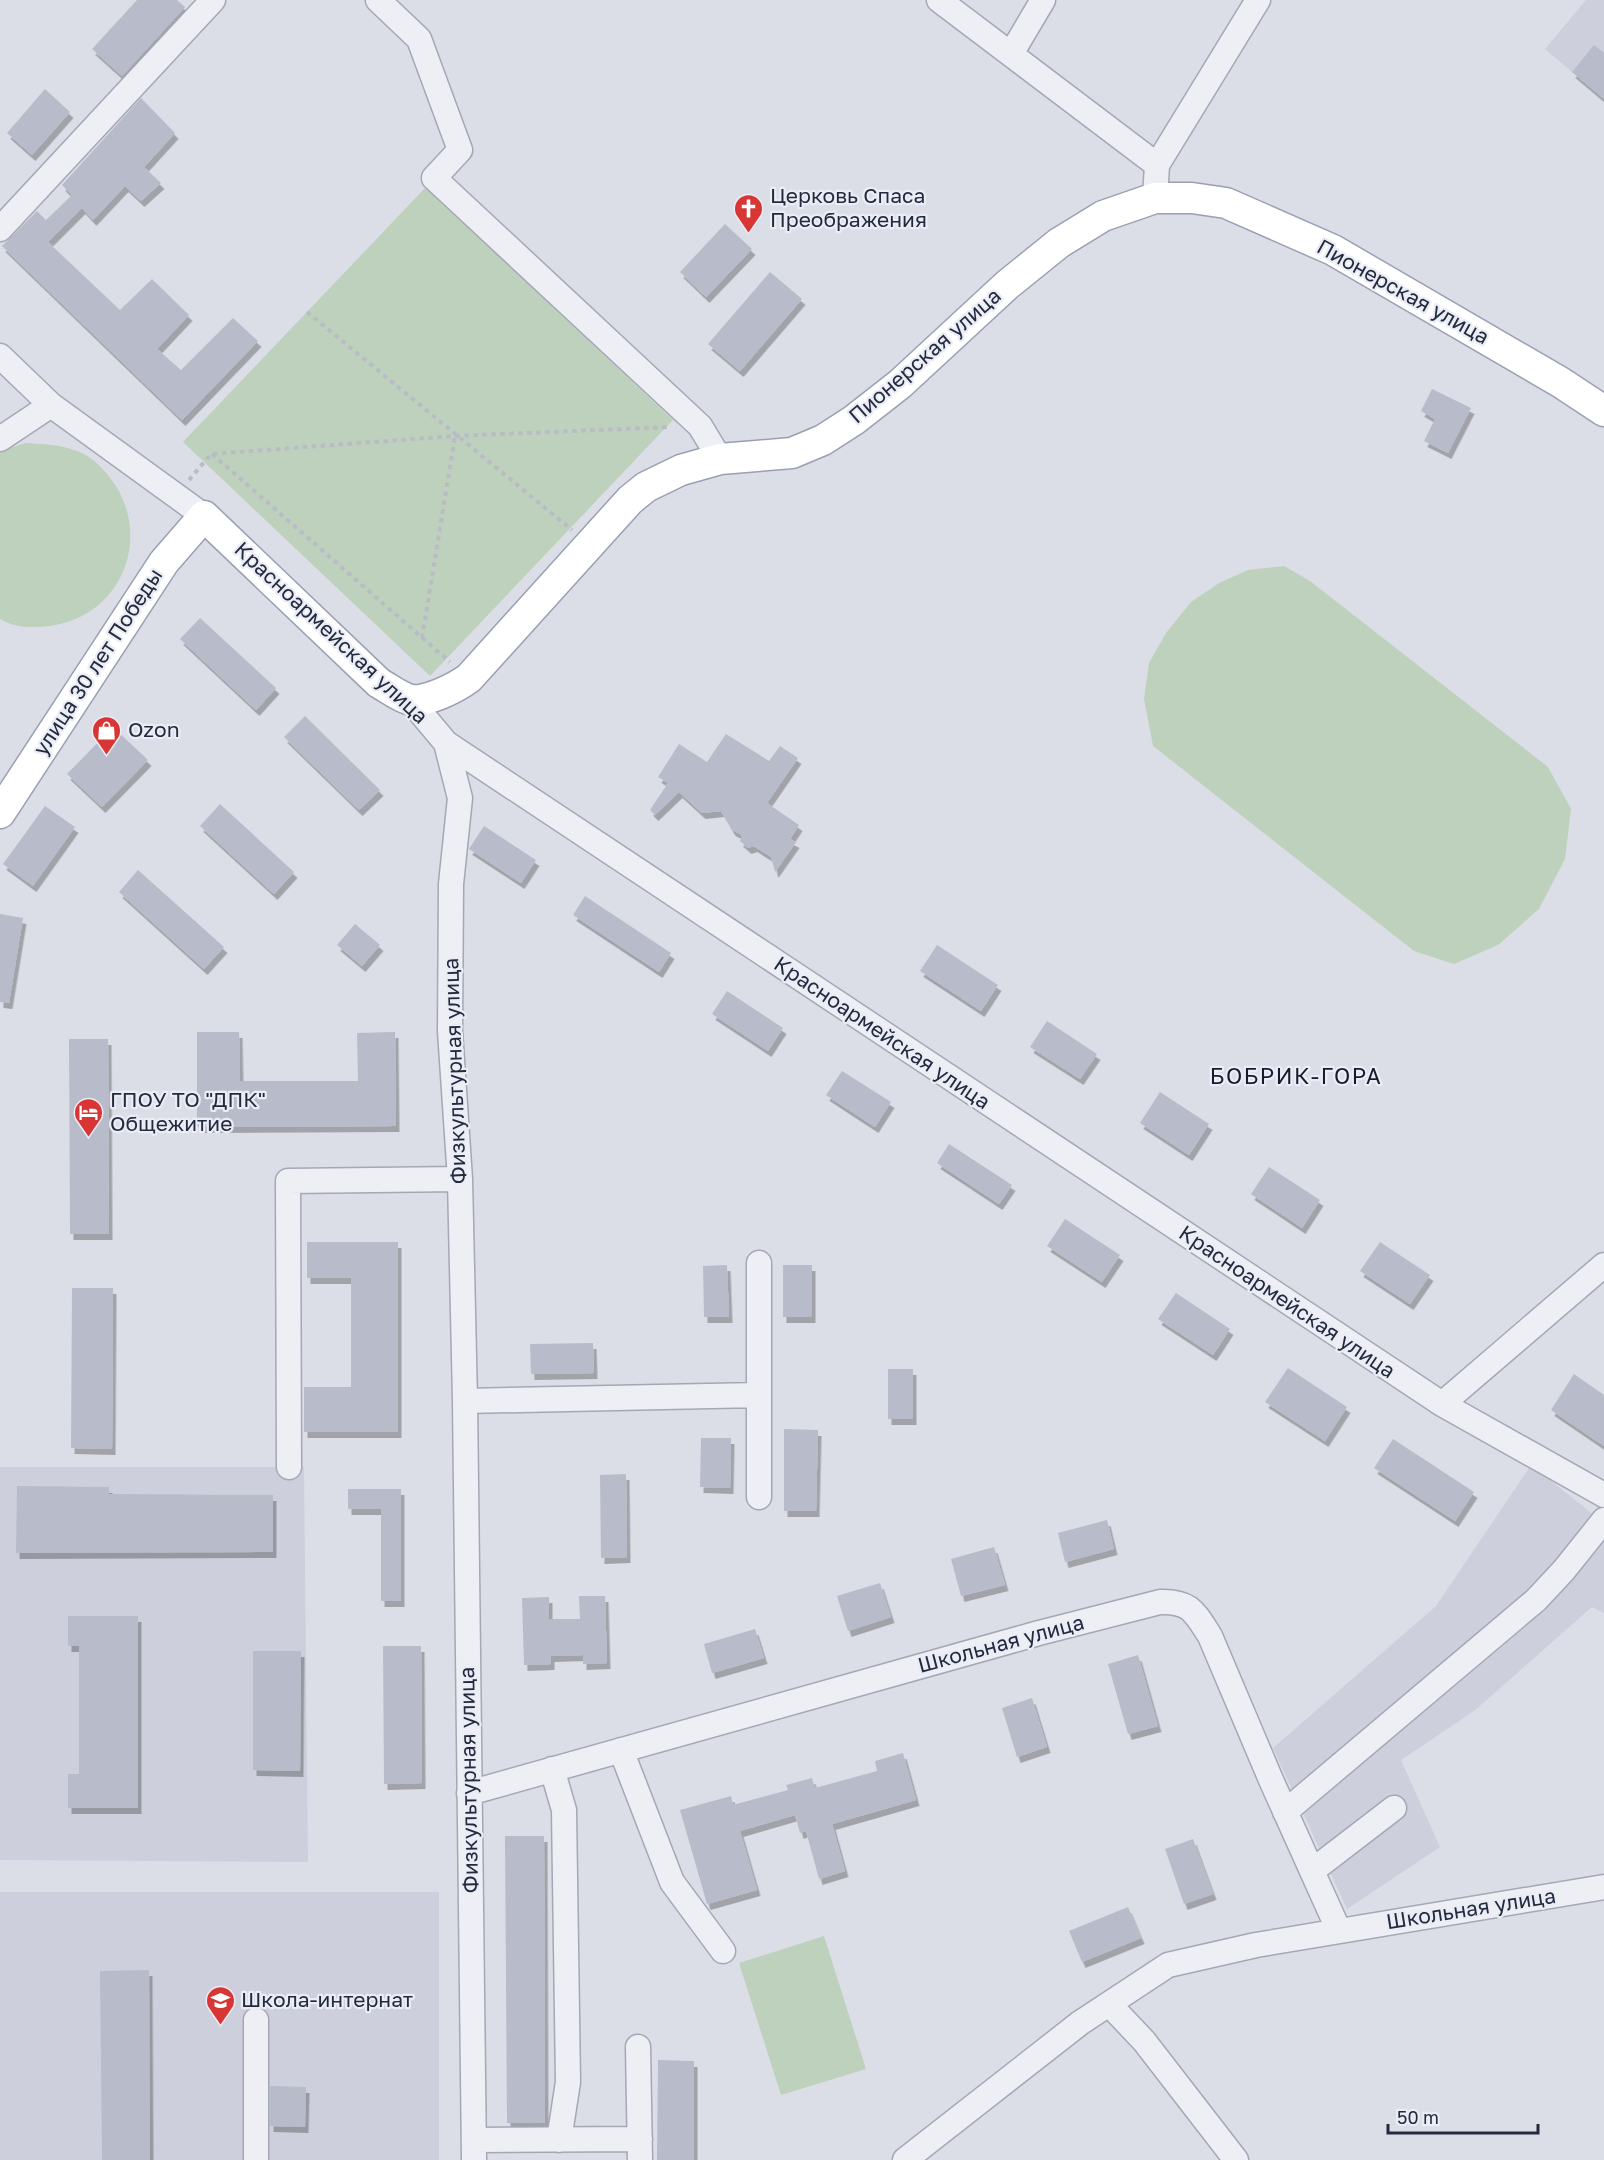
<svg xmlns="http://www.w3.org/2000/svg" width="1604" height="2160" viewBox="0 0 1604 2160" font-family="'Golos Text',sans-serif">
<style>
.built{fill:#cdd0dc}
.green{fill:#bed1bc}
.building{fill:#b8bcca;filter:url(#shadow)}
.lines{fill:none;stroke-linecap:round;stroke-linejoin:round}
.minor-casing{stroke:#a4a8b4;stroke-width:27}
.major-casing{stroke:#9aa0b3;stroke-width:33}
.path{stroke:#b9bcc5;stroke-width:4;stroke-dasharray:4.5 4.5;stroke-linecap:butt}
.minor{stroke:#eeeff5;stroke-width:24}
.major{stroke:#fff;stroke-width:30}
.labels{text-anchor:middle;stroke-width:4.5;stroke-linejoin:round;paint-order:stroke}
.poi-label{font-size:21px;fill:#242a3e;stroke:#eaedf5;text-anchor:start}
.street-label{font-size:21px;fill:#242a3e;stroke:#eaedf5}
.neighbourhood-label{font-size:22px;letter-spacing:1.5px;fill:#171b2e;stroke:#eaedf5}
</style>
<defs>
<filter id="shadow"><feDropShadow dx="3.5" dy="6" stdDeviation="0" flood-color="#0004"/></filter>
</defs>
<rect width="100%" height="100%" fill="#dbdee7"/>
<path class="built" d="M1586 0H1604V99L1545 49Z
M1531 1465 1604 1523V1613L1592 1607 1474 1711 1401 1760 1440 1847 1347 1909 1273 1748 1436 1606Z
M0 1467H304L308 1862 0 1860Z
M0 1892H439V2160H0Z"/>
<path class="green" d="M426 187 673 420 430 676 183 442Z
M26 443C47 444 65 445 84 454 97 461 108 474 116 486 152 545 117 618 49 626 34 628 14 628 0 619V451Z
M1284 566 1310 581 1548 767 1571 809 1565 859 1539 909 1498 945 1454 964 1414 951 1153 746 1144 699 1149 663 1166 633 1191 602 1219 583 1248 570Z
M824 1936 866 2069 781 2095 739 1963Z"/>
<path class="building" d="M137 0H177L185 7 122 76 92 49Z
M1594 45 1604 53V99L1572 72Z
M45 89 70 112 32 155 7 133Z
M141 98 175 133 144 167 161 183 141 201 125 186 93 220 82 208 48 242 120 310 152 279 189 315 157 349 181 370 233 318 258 341 182 420 2 246 37 211 46 220 72 195 62 185Z
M725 224 752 249 706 297 680 272Z
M770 272 802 299 740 371 708 344Z
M1432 389 1471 408 1448 453 1424 441 1435 419 1421 411Z
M200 618 276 688 256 710 180 639Z
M305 716 380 790 359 810 284 737Z
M113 727 148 760 102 807 67 774Z
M726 734 769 761 780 746 798 758 767 803 799 825 790 839 796 842 775 872 771 857 754 846 748 848 740 841 742 835 732 830 721 811 702 813 679 792 655 815 650 810 668 783 658 777 679 744 707 762Z
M220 804 294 872 274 894 200 826Z
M45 806 75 827 33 886 3 864Z
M484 826 536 860 521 883 469 849Z
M138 870 224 947 204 969 119 892Z
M585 896 671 953 659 972 573 915Z
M0 914 23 918 9 1003 0 1002Z
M355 924 380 945 362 966 337 945Z
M937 945 998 985 981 1011 920 971Z
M727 991 783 1028 768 1051 712 1014Z
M1047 1021 1097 1054 1080 1079 1030 1047Z
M197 1032H239L240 1081H358L357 1033 395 1032 396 1126 197 1127Z
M69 1039H108L109 1234H70Z
M842 1071 891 1102 875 1127 826 1095Z
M1160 1092 1209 1124 1189 1155 1140 1123Z
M949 1144 1012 1185 999 1204 937 1163Z
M1269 1167 1320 1200 1302 1228 1251 1194Z
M1065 1219 1120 1255 1102 1282 1047 1246Z
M307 1242H398V1432H304V1387H351V1278H307Z
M1380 1242 1430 1275 1410 1304 1360 1271Z
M727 1265 729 1317H704L703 1266Z
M783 1265H812V1317H783Z
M72 1288H113L112 1449 71 1448Z
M1176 1293 1230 1329 1213 1355 1158 1319Z
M593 1343 594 1373 531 1374 530 1344Z
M1288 1368 1347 1407 1325 1441 1265 1402Z
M888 1369H913V1419H888Z
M1574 1374 1604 1395V1446L1551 1410Z
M784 1429 818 1430 816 1511H784Z
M701 1438H731L730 1488 700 1487Z
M1393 1439 1474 1492 1455 1521 1374 1468Z
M626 1474 627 1557 601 1558 600 1475Z
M17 1486 109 1487V1494L273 1495V1552L16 1553Z
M348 1489H401V1601H381V1509H348Z
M1107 1520 1114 1549 1065 1562 1058 1533Z
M994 1547 1005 1585 961 1596 951 1559Z
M880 1583 891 1617 848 1631 837 1596Z
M579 1596H605L607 1663 583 1664V1655L551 1656V1664L524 1665 522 1598 549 1597V1619H580Z
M68 1616H138V1808H68V1774H79V1646H68Z
M755 1629 764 1658 712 1673 704 1644Z
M383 1646H421L422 1783 384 1784Z
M253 1651H301L300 1771 253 1770Z
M1138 1655 1158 1726 1128 1734 1108 1664Z
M1032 1698 1047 1747 1017 1757 1002 1708Z
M903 1753 916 1800 832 1824 845 1871 819 1879 806 1831 800 1833 795 1815 740 1831 757 1890 707 1904 680 1810 731 1796 733 1805 788 1790 786 1785 812 1778 815 1788 877 1771 875 1761Z
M505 1836H544L545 2123H507Z
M1193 1839 1213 1894 1184 1904 1165 1849Z
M1128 1907 1141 1938 1082 1962 1069 1931Z
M149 1970 150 2160H102L100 1971Z
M658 2060 694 2061V2160H657Z
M270 2086 306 2087 305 2127 270 2126Z"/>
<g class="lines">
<defs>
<path id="minor" d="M378 0 419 39 460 150 434 178 700 426 720 459
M939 0 1157 165 1155 198
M1011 54 1043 0
M1157 165 1258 0
M0 229 213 0
M0 356 51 405
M0 439 51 405 204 516
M410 700 446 743 1442 1404 1604 1495
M446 743 460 798 451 884 450 1031 460 1179 465 1401 474 2160
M465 1401 759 1395
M1442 1404 1604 1265
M289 1467 288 1181 460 1179
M759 1497V1263
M621 1750 672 1882 723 1951
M552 1769 564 1810 568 2082 559 2140
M469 1793 1039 1633 1160 1602C1191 1601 1195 1613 1210 1636L1271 1780 1339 1931
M1285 1812 1536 1600 1564 1570 1604 1520
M1312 1871 1394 1808
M1109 2004 1144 2041 1236 2160
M638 2047 640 2160
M474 2140 640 2139
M256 2160V2020
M905 2160 1080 2023 1168 1965 1256 1945 1604 1887"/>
<path id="major" d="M0 813 164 562 204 516 379 683C388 688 398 696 408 699 423 705 457 687 469 678L630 500 646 487 681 470 720 459 792 453 823 440 854 420 900 384 1007 285 1059 243 1103 216 1155 198H1192L1226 203 1333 250 1560 382 1604 411"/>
</defs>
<use href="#minor" class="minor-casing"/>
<use href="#major" class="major-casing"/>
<path class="path" d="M307 312 572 530
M212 454 450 662
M189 480 211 454 455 436 669 427
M422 638 455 436"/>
<use href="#minor" class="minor"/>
<use href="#major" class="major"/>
</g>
<defs>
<symbol id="church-pin" viewBox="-11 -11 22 30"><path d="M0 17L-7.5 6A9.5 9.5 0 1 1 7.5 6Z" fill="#d73635" stroke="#eaedf5"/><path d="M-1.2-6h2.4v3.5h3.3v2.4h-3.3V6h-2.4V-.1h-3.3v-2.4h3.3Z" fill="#fff"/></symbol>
<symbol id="shop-pin" viewBox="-11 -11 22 30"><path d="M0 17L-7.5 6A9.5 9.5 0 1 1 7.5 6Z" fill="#d73635" stroke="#eaedf5"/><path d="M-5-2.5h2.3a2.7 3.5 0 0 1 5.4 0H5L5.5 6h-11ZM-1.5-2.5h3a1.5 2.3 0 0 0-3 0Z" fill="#fff"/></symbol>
<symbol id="hotel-pin" viewBox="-11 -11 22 30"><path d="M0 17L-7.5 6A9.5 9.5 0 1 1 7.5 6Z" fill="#d73635" stroke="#eaedf5"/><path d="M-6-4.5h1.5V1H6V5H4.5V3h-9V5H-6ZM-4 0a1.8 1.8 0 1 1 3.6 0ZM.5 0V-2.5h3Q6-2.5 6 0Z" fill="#fff"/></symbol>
<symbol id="school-pin" viewBox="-11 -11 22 30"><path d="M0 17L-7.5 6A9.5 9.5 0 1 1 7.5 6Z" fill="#d73635" stroke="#eaedf5"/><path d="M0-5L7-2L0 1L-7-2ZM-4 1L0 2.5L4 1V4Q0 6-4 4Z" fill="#fff"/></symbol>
</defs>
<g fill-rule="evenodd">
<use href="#church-pin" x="732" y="192" width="33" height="45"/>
<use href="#shop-pin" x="90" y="714" width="33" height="45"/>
<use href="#hotel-pin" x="72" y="1096" width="33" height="45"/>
<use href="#school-pin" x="204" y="1984" width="33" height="45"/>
</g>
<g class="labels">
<g class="poi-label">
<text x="770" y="203">Церковь Спаса<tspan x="770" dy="24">Преображения</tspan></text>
<text x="128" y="737">Ozon</text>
<text x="110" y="1107">ГПОУ ТО "ДПК"<tspan x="110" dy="24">Общежитие</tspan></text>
<text x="241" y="2007">Школа-интернат</text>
</g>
<g class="street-label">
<text transform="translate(1403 292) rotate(29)" y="7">Пионерская улица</text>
<text transform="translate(925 356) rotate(-41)" y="7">Пионерская улица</text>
<text transform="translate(331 633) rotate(43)" y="7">Красноармейская улица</text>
<text transform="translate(98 662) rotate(-57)" y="7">улица 30 лет Победы</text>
<text transform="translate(882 1033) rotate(34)" y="7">Красноармейская улица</text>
<text transform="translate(455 1071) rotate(-92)" y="7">Физкультурная улица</text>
<text transform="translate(1287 1302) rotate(34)" y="7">Красноармейская улица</text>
<text transform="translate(1001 1644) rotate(-15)" y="7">Школьная улица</text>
<text transform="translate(469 1780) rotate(-91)" y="7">Физкультурная улица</text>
<text transform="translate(1471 1909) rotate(-9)" y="7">Школьная улица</text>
</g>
<g class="neighbourhood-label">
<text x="1296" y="1084">БОБРИК-ГОРА</text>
</g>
</g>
<path d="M1388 2124v9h150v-9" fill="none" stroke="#242a3e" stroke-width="3"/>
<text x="1397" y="2124" font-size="18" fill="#242a3e" stroke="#eaedf5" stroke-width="4.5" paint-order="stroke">50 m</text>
</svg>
